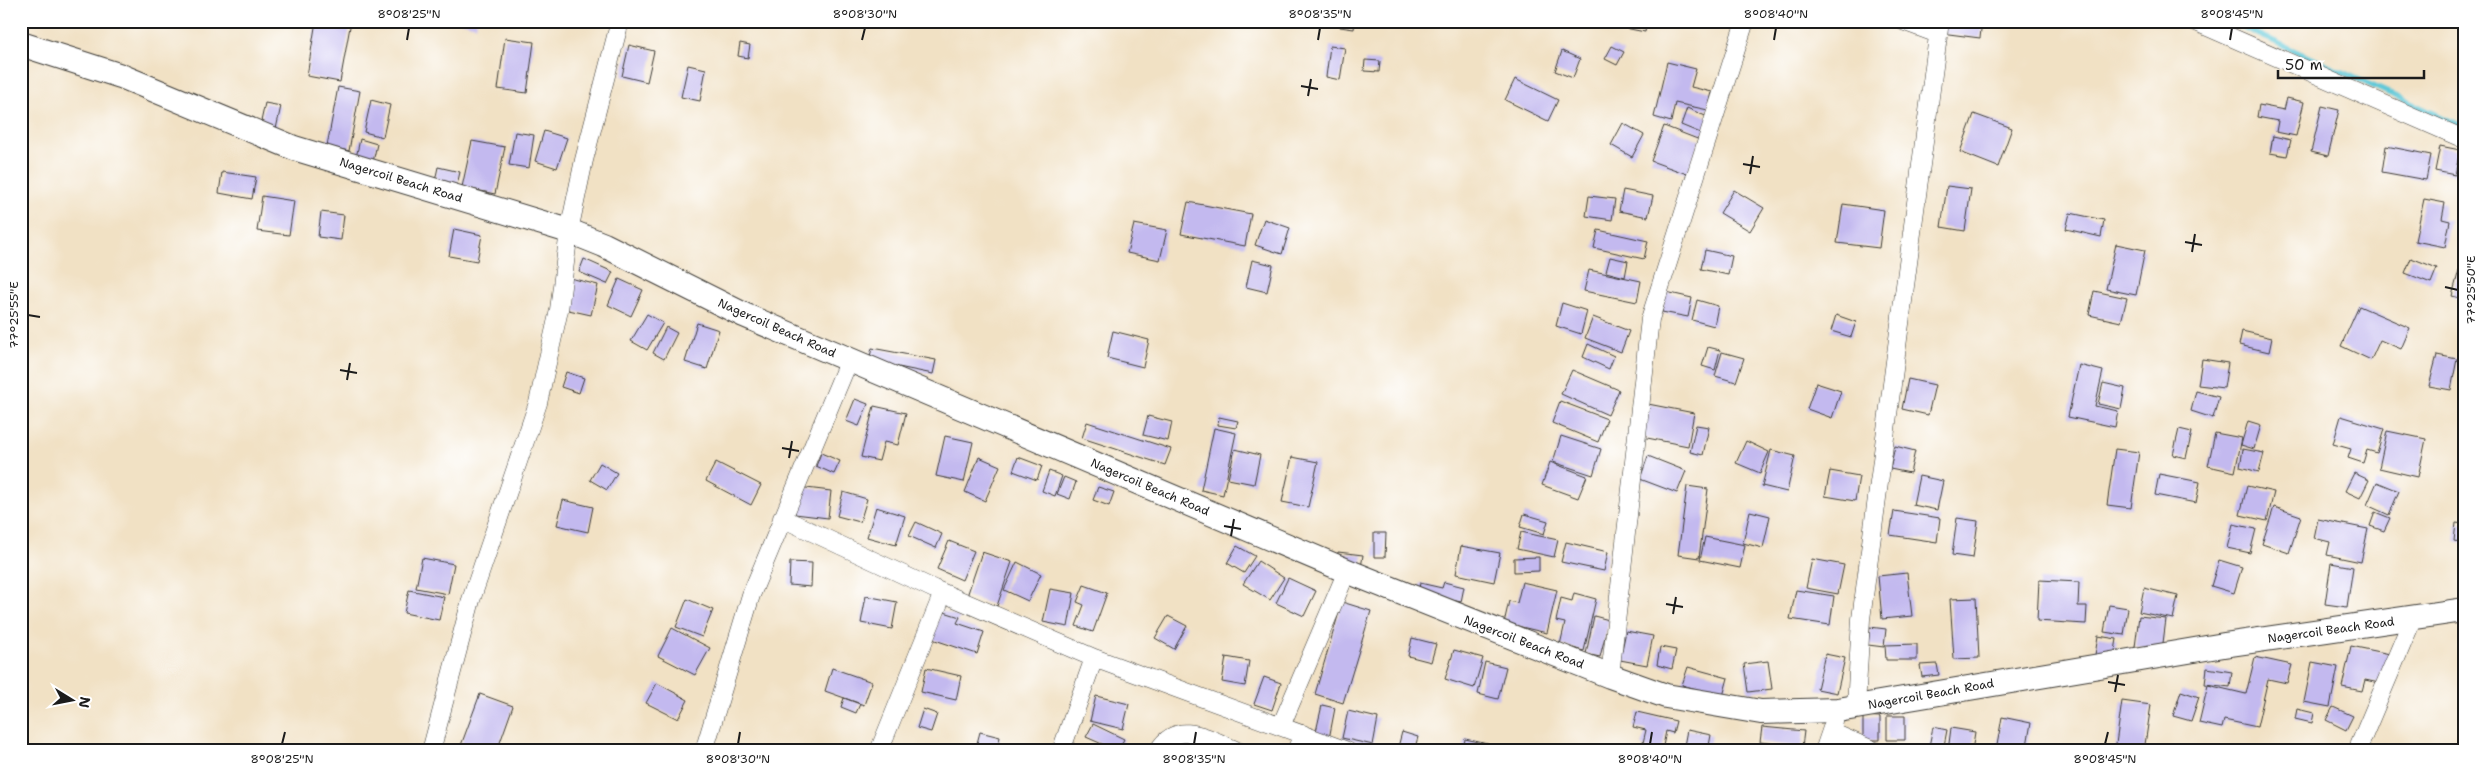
<svg xmlns="http://www.w3.org/2000/svg" width="2485" height="772" viewBox="0 0 2485 772" font-family="'Shantell Sans',sans-serif">
<style>
.lines{fill:none;stroke-linecap:round;stroke-linejoin:round}
.stream{stroke:#5ec8d7;stroke-width:5.5}
.building{fill:#c3b9ef}
.minor-casing{stroke:#3c3a35;stroke-width:19}
.secondary-casing{stroke:#3c3a35;stroke-width:26}
.minor{stroke:#fff;stroke-width:18}
.secondary{stroke:#fff;stroke-width:24}
.ticks{fill:none;stroke:#1c1c1c;stroke-width:2}
.labels{text-anchor:middle;stroke-width:5;stroke-linejoin:round;paint-order:stroke}
.street-label{font-size:12px;fill:#1c1c1c;stroke:#fff}
.neatline{fill:none;stroke:#1c1c1c;stroke-width:2}
.ticks-label{font-size:12px;text-anchor:middle;fill:#1c1c1c}
</style>
<rect width="100%" height="100%" fill="#fff"/>
<filter id="ink" filterUnits="userSpaceOnUse"><feTurbulence type="fractalNoise" baseFrequency=".02" numOctaves="2"/><feDisplacementMap in="SourceGraphic" scale="10" xChannelSelector="R" yChannelSelector="G"/><feConvolveMatrix kernelMatrix="1 2 1 2 8 2 1 2 1" color-interpolation-filters="sRGB"/></filter>
<filter id="wash" filterUnits="userSpaceOnUse"><feTurbulence type="fractalNoise" baseFrequency=".0096" numOctaves="4" result="noise"/><feDisplacementMap in="SourceGraphic" scale="20" xChannelSelector="R" yChannelSelector="G"/><feGaussianBlur stdDeviation="1.12" result="paint"/><feColorMatrix in="noise" values="0 0 0 0 0 0 0 0 0 0 0 0 0 0 0 0 0 1.4 0 .05"/><feComposite in="paint" operator="in"/></filter>
<g filter="url(#wash)">
<rect width="100%" height="100%" fill="#f1e1c4"/>
<g class="lines">
<path class="stream" d="M2229 21 2464 127"/>
</g>
<g id="blocks">
<path class="building" d="M316 21H351L340 82 307 76Z
M457 21H477L476 26Z
M1341 21H1355L1354 29 1340 27Z
M1601 21H1647L1645 32 1600 23Z
M1943 21H1982L1980 38 1941 33Z
M505 38 534 42 527 93 498 89Z
M740 43 750 45 748 58 738 56Z
M629 45 654 51 647 82 622 76Z
M1330 46 1345 48 1340 80 1326 77Z
M1612 46 1624 52 1617 65 1605 59Z
M1562 51 1580 59 1573 78 1555 71Z
M1365 60 1380 61 1379 72 1364 71Z
M1667 62 1696 69 1691 87 1712 92 1708 110 1675 103 1671 122 1654 117Z
M688 65 706 69 700 101 681 97Z
M1515 79 1558 100 1548 121 1505 100Z
M338 87 360 91 349 151 327 146Z
M2287 98 2304 102 2296 136 2276 132 2278 121 2257 117 2259 105 2284 110Z
M371 100 390 105 383 137 364 132Z
M265 103 281 106 276 129 260 126Z
M2322 106 2339 110 2328 156 2311 152Z
M1687 108 1710 118 1703 134 1681 125Z
M1974 114 2012 128 1998 167 1960 152Z
M1623 123 1644 135 1632 157 1611 145Z
M1664 126 1700 140 1687 174 1651 161Z
M544 131 567 138 557 168 535 161Z
M515 132 534 135 529 168 509 165Z
M2273 136 2291 140 2287 156 2270 153Z
M360 139 377 144 373 162 356 158Z
M472 141 505 147 495 194 462 187Z
M2386 146 2431 155 2426 180 2382 172Z
M2440 146 2460 150 2455 175 2435 171Z
M438 167 460 172 457 185 435 181Z
M222 172 256 177 252 199 219 193Z
M1947 186 1971 189 1965 231 1941 227Z
M1623 190 1653 196 1648 217 1619 211Z
M1734 190 1764 208 1750 231 1720 213Z
M262 196 294 201 289 235 257 231Z
M1589 196 1615 199 1612 220 1586 216Z
M2424 199 2445 203 2442 219 2450 221 2445 247 2415 241Z
M1188 202 1251 214 1245 246 1181 234Z
M1843 204 1884 210 1879 248 1837 243Z
M321 212 344 215 341 240 318 237Z
M2070 213 2104 220 2101 237 2066 229Z
M1264 219 1290 228 1282 254 1255 245Z
M1134 224 1167 230 1160 260 1127 253Z
M454 229 482 235 477 261 449 256Z
M1598 230 1648 241 1644 259 1594 248Z
M2116 244 2145 250 2136 295 2106 289Z
M1705 250 1732 256 1728 275 1701 269Z
M1610 257 1628 261 1625 277 1606 272Z
M2411 258 2437 268 2431 283 2405 273Z
M584 259 613 272 607 284 579 272Z
M1252 260 1273 265 1267 292 1246 287Z
M1589 270 1641 281 1637 302 1584 291Z
M2459 270 2464 272V299L2452 296Z
M570 278 598 285 591 315 564 309Z
M619 279 643 290 631 316 608 305Z
M2094 291 2127 298 2121 322 2089 315Z
M1666 292 1692 298 1688 317 1662 312Z
M1697 300 1718 306 1714 326 1692 320Z
M1562 303 1587 311 1581 334 1556 326Z
M2359 306 2410 328 2401 349 2380 340 2371 360 2341 346Z
M647 314 663 323 647 350 631 341Z
M1836 315 1856 322 1851 337 1831 331Z
M1593 317 1629 331 1621 352 1585 338Z
M697 323 719 330 707 369 685 362Z
M666 327 677 333 664 359 653 353Z
M1113 331 1149 340 1143 367 1107 358Z
M2242 331 2272 338 2269 352 2239 345Z
M1588 344 1614 356 1609 369 1583 357Z
M1708 347 1720 350 1715 370 1702 366Z
M872 348 936 360 933 374 869 361Z
M1722 352 1744 358 1736 382 1715 376Z
M2437 355 2457 359 2451 390 2429 386Z
M2202 359 2228 363 2224 388 2198 385Z
M2079 365 2103 371 2095 406 2118 411 2115 427 2068 417Z
M1572 370 1619 390 1608 415 1561 394Z
M566 372 584 378 579 393 561 387Z
M1908 379 1935 385 1928 415 1902 409Z
M1816 383 1841 391 1832 418 1807 409Z
M2103 383 2125 388 2121 409 2098 404Z
M2196 391 2219 397 2213 418 2191 411Z
M855 399 868 404 859 426 846 421Z
M1560 401 1607 419 1598 442 1552 423Z
M1648 404 1694 413 1688 446 1642 437Z
M874 406 906 413 898 445 884 442 879 461 861 457Z
M1148 416 1172 422 1168 441 1143 435Z
M2341 416 2384 429 2377 453 2367 450 2363 463 2348 458 2351 449 2333 444Z
M1219 417 1238 421 1236 428 1218 425Z
M2248 421 2261 425 2254 449 2241 445Z
M1087 422 1171 449 1165 465 1082 438Z
M1696 425 1709 427 1703 455 1690 452Z
M1214 428 1236 433 1223 495 1201 490Z
M2179 429 2192 432 2186 458 2173 455Z
M2387 431 2426 439 2418 477 2379 468Z
M2215 433 2242 438 2235 472 2208 466Z
M945 436 973 442 964 482 936 476Z
M1561 436 1601 449 1593 475 1553 462Z
M1746 441 1769 452 1760 473 1736 463Z
M1895 446 1915 451 1910 473 1890 469Z
M1235 449 1260 455 1254 484 1228 479Z
M2115 449 2139 452 2131 508 2107 505Z
M2243 449 2264 453 2259 472 2240 467Z
M1771 450 1795 456 1787 492 1762 486Z
M821 453 840 461 834 474 816 466Z
M1648 456 1686 471 1677 493 1640 479Z
M979 457 1000 466 985 501 965 492Z
M1018 457 1042 466 1037 480 1013 471Z
M1292 457 1318 462 1308 507 1282 502Z
M716 462 761 485 751 505 706 481Z
M1550 462 1587 476 1578 498 1542 485Z
M600 463 617 473 607 490 590 480Z
M1049 471 1062 476 1055 496 1042 491Z
M1830 471 1859 476 1855 501 1825 496Z
M2354 473 2369 480 2360 498 2345 491Z
M2159 474 2200 482 2196 503 2155 495Z
M1919 476 1943 481 1937 510 1913 505Z
M1064 477 1076 482 1070 499 1057 494Z
M2377 482 2399 491 2389 515 2367 505Z
M1687 486 1708 489 1699 558 1678 555Z
M2247 486 2274 492 2267 521 2240 515Z
M798 487 831 491 828 518 795 514Z
M1098 487 1114 492 1109 506 1093 500Z
M843 492 867 499 860 522 837 516Z
M563 500 593 507 588 532 557 525Z
M876 507 905 516 896 545 867 537Z
M2274 507 2301 516 2289 553 2262 544Z
M1750 511 1770 516 1763 548 1743 543Z
M1894 511 1940 518 1937 542 1890 535Z
M2375 512 2390 518 2384 531 2370 526Z
M1524 514 1548 521 1544 534 1520 527Z
M1957 518 1978 521 1973 558 1952 555Z
M2318 519 2368 529 2361 562 2327 555 2330 542 2314 538Z
M916 522 942 534 936 548 909 536Z
M2456 523 2464 524V543L2454 541Z
M2233 524 2256 529 2250 553 2227 548Z
M1521 532 1558 540 1554 557 1517 549Z
M1374 533H1386L1385 557H1374Z
M1705 537 1745 545 1740 568 1700 560Z
M949 541 974 551 962 580 937 569Z
M1566 542 1608 552 1604 571 1561 562Z
M1237 546 1255 556 1244 573 1227 563Z
M1461 546 1500 553 1494 582 1456 574Z
M982 552 1012 562 997 606 967 596Z
M1338 552 1363 555 1361 568 1335 564Z
M1539 557V571L1514 572V558Z
M422 558 454 564 448 594 416 588Z
M1812 559 1844 565 1838 594 1806 588Z
M2219 560 2242 567 2234 593 2211 586Z
M1258 561 1284 578 1270 600 1243 584Z
M790 562 812 563 811 587 789 585Z
M1017 562 1041 574 1028 601 1004 590Z
M2331 563 2353 567 2347 607 2325 604Z
M1907 573 1912 616 1882 619 1878 576Z
M1288 578 1316 591 1304 616 1276 603Z
M2039 580 2079 582 2078 606H2087L2086 624 2037 621Z
M1444 582 1464 587 1461 602 1418 593 1420 583 1442 588Z
M1522 582 1557 590 1547 633 1504 623 1509 601 1517 603Z
M1084 585 1107 593 1093 632 1076 626 1084 605 1077 602Z
M2144 588 2178 596 2173 619 2139 612Z
M1050 589 1074 593 1068 627 1043 622Z
M409 590 444 597 439 620 404 613Z
M1796 590 1834 596 1830 625 1790 619Z
M1574 593 1596 599 1584 651 1560 645 1565 623 1556 621 1561 598 1572 601Z
M866 596 897 602 892 629 861 623Z
M1976 598 1979 658 1954 659 1950 599Z
M687 599 713 610 702 637 676 627Z
M1342 602 1371 611 1343 703 1315 694Z
M2109 605 2128 608 2124 635 2104 632Z
M941 611 960 617 957 623 984 632 977 654 932 639Z
M1168 616 1187 626 1174 649 1155 638Z
M1594 616 1609 620 1600 657 1586 654Z
M2139 616 2166 619 2162 651 2135 647Z
M1870 627 1886 629 1884 647 1868 645Z
M672 628 710 648 695 675 658 656Z
M1626 631 1653 636 1647 665 1620 660Z
M2461 633H2464V645L2459 644Z
M2098 636 2117 639 2114 657 2095 655Z
M1412 638 1436 644 1431 662 1408 656Z
M1917 644V660H1886L1885 645Z
M2351 646 2390 654 2384 684 2365 680 2362 691 2342 687Z
M1660 647 1676 650 1672 669 1657 665Z
M1454 650 1483 658 1474 688 1445 679Z
M1825 654 1845 658 1837 693 1817 689Z
M1226 657 1249 661 1245 686 1222 682Z
M2255 657 2292 665 2287 683 2268 679 2257 727 2224 720 2222 728 2199 723 2208 685 2246 694Z
M1768 661 1772 689 1748 692 1744 664Z
M1485 662 1506 667 1498 699 1478 694Z
M2312 662 2338 667 2330 707 2304 702Z
M1937 664 1939 675 1922 677 1920 665Z
M1688 667 1728 678 1723 696 1682 685Z
M832 668 872 682 864 705 825 691Z
M926 668 961 676 956 700 921 692Z
M2207 668 2232 672 2230 687 2205 684Z
M1264 677 1281 683 1272 710 1254 704Z
M657 683 688 700 678 719 646 703Z
M2181 691 2199 697 2191 721 2173 716Z
M480 694 513 706 497 751H467L460 748Z
M1096 696 1129 704 1123 729 1090 721Z
M844 698 860 704 856 713 841 707Z
M2122 701 2151 705 2144 751H2115Z
M1322 705 1335 708 1329 739 1315 736Z
M2333 707 2353 716 2346 730 2326 720Z
M923 709 937 714 931 732 917 728Z
M2297 709 2314 713 2312 723 2295 719Z
M1348 711 1378 718 1373 745 1342 738Z
M1637 712 1676 721 1673 733 1666 731 1662 751 1642 747 1646 730 1633 727Z
M1863 716 1880 717V740H1863Z
M1887 716H1905V740H1887Z
M2002 717 2031 723 2026 751H1996Z
M1093 724 1124 739 1118 751 1086 737Z
M1762 727 1804 731 1802 747 1760 742Z
M1933 727 1947 730 1943 751H1928Z
M1951 728 1975 732 1972 751H1948Z
M1687 730 1711 735 1708 751H1683Z
M980 732 1000 737 997 751H975Z
M1402 732 1418 737 1414 751H1397Z
M1465 739 1488 744 1487 751H1463Z
M1710 746 1730 749V751H1709Z"/>
</g>
</g>
<g filter="url(#ink)">
<use href="#blocks" fill-opacity="0" stroke="#3c3a35" stroke-width="1"/>
<g class="lines">
<defs>
<path id="minor" d="M1903 21 1938 34
M2194 21 2464 139
M782 518 934 589 1094 658 1061 751
M1094 658 1347 751
M1610 676 1650 319 1745 21
M1856 707 1861 619 1940 21
M1281 726 1347 571
M1831 732 1875 751
M431 751 471 600 538 403 559 310 569 231 584 160 620 21
M704 751 751 595 849 360
M879 751 943 593
M1158 751C1178 717 1210 740 1238 751
M1296 751 1303 734
M1824 751 1834 722
M2357 751 2413 618"/>
<path id="secondary" d="M21 44 121 76 294 148 569 231 604 245 744 315 1347 571 1610 676 1666 696 1761 712 1838 710 2224 645 2464 610"/>
</defs>
<use href="#minor" class="minor-casing"/>
<use href="#secondary" class="secondary-casing"/>
<use href="#minor" class="minor"/>
<use href="#secondary" class="secondary"/>
</g>
</g>
<path class="ticks" d="M407 40 409 28M862 40 865 28M1318 40 1320 28M1774 40 1776 28M2230 40 2232 28M1301 86 1318 89M1308 96 1311 79M1743 164 1760 167M1750 174 1753 156M2185 242 2202 245M2192 252 2195 234M2445 287 2458 290M28 315 40 317M340 370 357 373M347 380 350 363M782 448 799 451M789 458 792 441M1224 526 1241 529M1231 536 1234 519M1666 604 1683 607M1673 614 1676 597M2108 682 2125 685M2115 692 2118 675M282 744 285 732M738 744 740 732M1194 744 1196 732M1650 744 1652 732M2105 744 2108 732"/>
<g class="labels">
<g class="street-label">
<text transform="translate(401 180) rotate(17)" y="4">Nagercoil Beach Road</text>
<text transform="translate(777 328) rotate(24)" y="4">Nagercoil Beach Road</text>
<text transform="translate(1150 487) rotate(23)" y="4">Nagercoil Beach Road</text>
<text transform="translate(2331 630) rotate(-8)" y="4">Nagercoil Beach Road</text>
<text transform="translate(1524 642) rotate(21)" y="4">Nagercoil Beach Road</text>
<text transform="translate(1931 694) rotate(-10)" y="4">Nagercoil Beach Road</text>
</g>
</g>
<rect width="2485" height="772" fill="none" stroke="#fff" stroke-width="55"/>
<g transform="translate(72 700) rotate(100)" stroke="#ffffff" stroke-width="4" paint-order="stroke">
<path d="M0-4L9 19L0 12L-9 19Z" fill="#1c1c1c"/>
<text y="-8" font-size="14" font-weight="bold" text-anchor="middle" fill="#1c1c1c">N</text>
</g>
<path d="M2278 70v8h146v-8" fill="none" stroke="#1c1c1c" stroke-width="2.5"/>
<text x="2285" y="70" font-size="15" fill="#1c1c1c" stroke="#ffffff" stroke-width="4" paint-order="stroke">50 m</text>
<rect x="28" y="28" width="2430" height="716" class="neatline"/>
<g class="ticks-label">
<text x="409" y="18">8°08'25"N</text>
<text x="865" y="18">8°08'30"N</text>
<text x="1320" y="18">8°08'35"N</text>
<text x="1776" y="18">8°08'40"N</text>
<text x="2232" y="18">8°08'45"N</text>
<text transform="translate(2471 290) rotate(-90)" y="4">77°25'50"E</text>
<text transform="translate(14 315) rotate(-90)" y="4">77°25'55"E</text>
<text x="282" y="763">8°08'25"N</text>
<text x="738" y="763">8°08'30"N</text>
<text x="1194" y="763">8°08'35"N</text>
<text x="1650" y="763">8°08'40"N</text>
<text x="2105" y="763">8°08'45"N</text>
</g>
</svg>
